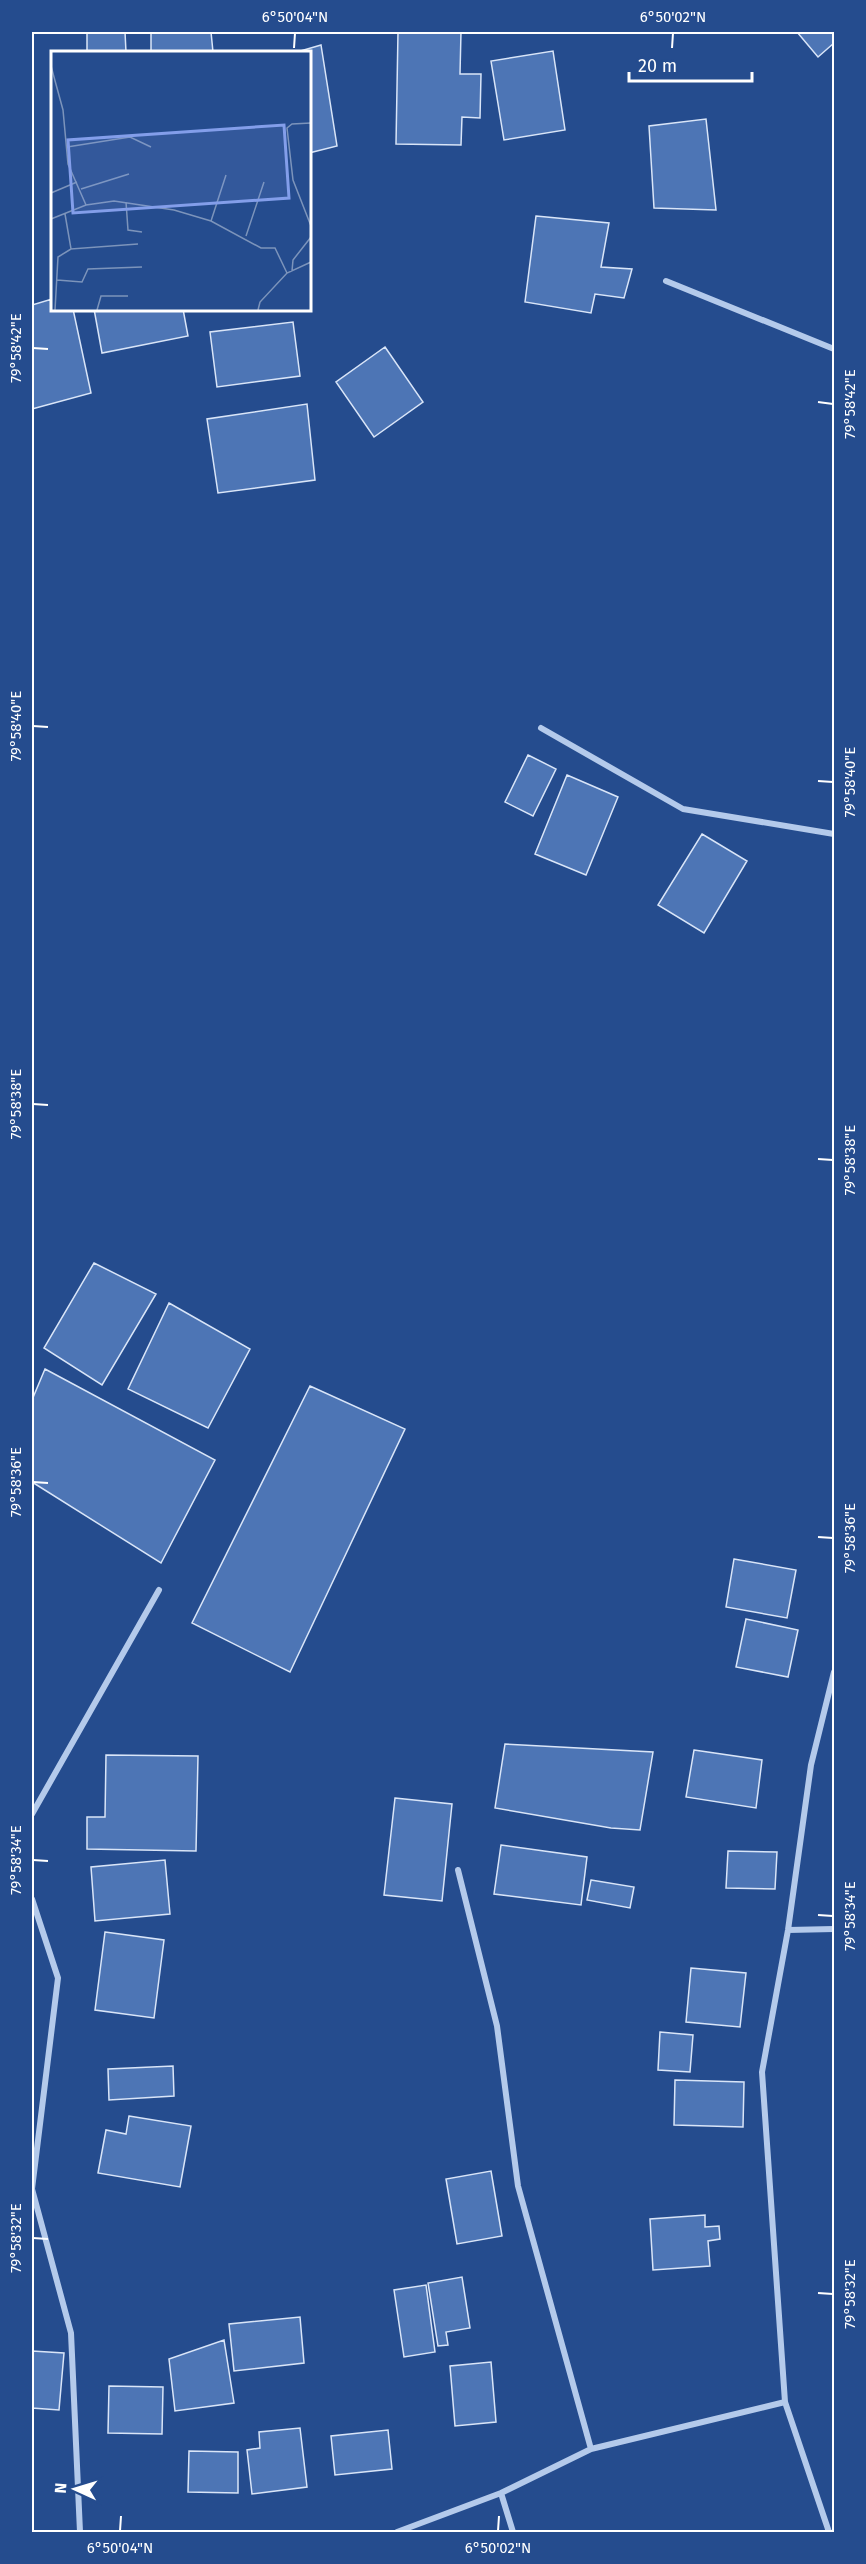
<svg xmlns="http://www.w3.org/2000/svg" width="866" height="2564" viewBox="0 0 866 2564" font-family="'Fira Sans',sans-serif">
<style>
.building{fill:#4d75b5;stroke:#d9e5f8;stroke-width:1.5}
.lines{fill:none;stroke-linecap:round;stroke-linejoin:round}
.minor{stroke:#b4caeb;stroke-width:6}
.ticks{fill:none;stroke:#fff;stroke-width:2}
.inset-road{fill:none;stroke:#7c94bb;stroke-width:1.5}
.view{fill:#839eea;fill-opacity:0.15;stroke:#839eea;stroke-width:3}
.inset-edge{fill:none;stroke:#fff;stroke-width:3}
.neatline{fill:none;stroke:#fff;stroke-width:2}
.ticks-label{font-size:15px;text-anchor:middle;fill:#fff}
</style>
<rect width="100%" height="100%" fill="#254c8e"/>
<path class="building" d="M87 32H125L126 52H87Z
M151 32H211L213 52H151Z
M398 32H461L460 74H481L480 118 462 117 461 145 396 144Z
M797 32H834V43L818 57Z
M321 45 337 146 309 153V52H297Z
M553 51 565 130 504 140 491 61Z
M706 119 716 210 654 208 649 126Z
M536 216 609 223 601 267 632 269 624 298 595 294 591 313 525 302Z
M52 299V309H73L91 393 32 409V305Z
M94 309H183L188 336 102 353Z
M293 322 300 376 217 387 210 332Z
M385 347 423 402 374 437 336 382Z
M307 404 315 480 218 493 207 419Z
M528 755 556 769 533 816 505 802Z
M567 775 618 797 586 875 535 854Z
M702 834 747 861 704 933 658 905Z
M94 1263 156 1294 102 1385 44 1348Z
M169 1303 250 1349 208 1428 128 1389Z
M45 1369 215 1460 161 1563 32 1482V1400Z
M310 1386 405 1429 290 1672 192 1623Z
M734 1559 796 1570 787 1618 726 1607Z
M746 1619 798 1630 788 1677 736 1667Z
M505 1744 653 1752 640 1830 611 1828 495 1808Z
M694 1750 762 1760 756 1808 686 1797Z
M106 1755 198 1756 196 1851 87 1849V1817H105Z
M395 1798 452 1804 442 1901 384 1895Z
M501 1845 587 1857 581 1905 494 1894Z
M728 1851 777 1852 775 1889 726 1888Z
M165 1860 170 1914 95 1921 91 1867Z
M591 1880 634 1887 630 1908 587 1900Z
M105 1932 164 1940 154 2018 95 2010Z
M691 1968 746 1973 740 2027 686 2022Z
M660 2032 693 2035 690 2072 658 2070Z
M173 2066 174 2096 109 2100 108 2069Z
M675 2080 744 2082 743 2127 674 2125Z
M129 2116 191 2126 180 2187 98 2173 106 2130 126 2134Z
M491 2171 502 2236 457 2244 446 2179Z
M705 2215V2227L719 2226 720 2239 708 2241 710 2266 653 2270 650 2219Z
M462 2277 470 2328 446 2332 448 2345 438 2346 428 2283Z
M426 2285 435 2352 404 2357 394 2290Z
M300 2317 304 2363 234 2371 229 2324Z
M224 2340 234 2403 175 2411 169 2359Z
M32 2351 64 2353 59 2410 32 2408Z
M491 2362 496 2422 455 2426 450 2366Z
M109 2386 163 2387 162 2434 108 2433Z
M300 2428 307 2487 252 2494 247 2450 260 2448 259 2432Z
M388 2430 392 2469 335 2475 331 2436Z
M189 2451 238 2452V2493L188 2492Z"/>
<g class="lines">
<path class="minor" d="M666 281 834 349
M541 728 683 809 834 834
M32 1814 159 1590
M458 1870 497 2026 518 2186 591 2449
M32 1899 58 1978 32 2189 71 2333 80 2532
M788 1930 834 1929
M501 2493 513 2532
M397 2532 501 2493 591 2449 785 2402
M829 2532 785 2402 762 2072 788 1930 811 1765 834 1672"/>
</g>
<path class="ticks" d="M294 48 295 33M672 48 673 33M33 348 48 349M818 402 833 404M33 726 48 727M818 781 833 782M33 1104 48 1105M818 1159 833 1160M33 1482 48 1483M818 1537 833 1538M33 1860 48 1861M818 1915 833 1916M33 2238 48 2239M818 2293 833 2294M120 2531 121 2516M498 2531 499 2516"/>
<g transform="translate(51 51)">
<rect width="260" height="260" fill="#254c8e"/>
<path class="inset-road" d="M0 15 12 59 17 113 35 154M260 72 241 73 236 77 242 129 260 175M16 96 79 86 100 96M30 138 78 123M0 142 26 131M75 151 77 179 91 181M14 163 20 198 87 193M0 168 35 154 63 150 123 159 160 170 210 197H224L236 222M160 170 175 124M195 185 213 131M241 220 242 209 260 186M6 229 31 231 37 218 91 216M4 259 7 206 20 198M46 259 50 245H77M207 259 209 251 236 222 260 211"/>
<path class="view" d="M233 74 238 147 22 162 17 89Z"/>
<rect width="260" height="260" class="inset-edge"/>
</g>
<rect width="866" height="2564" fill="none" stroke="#254c8e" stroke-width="66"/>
<g transform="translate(75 2489) rotate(274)" stroke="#254c8e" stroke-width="4.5" paint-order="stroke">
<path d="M0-4.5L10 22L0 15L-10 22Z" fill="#ffffff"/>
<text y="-9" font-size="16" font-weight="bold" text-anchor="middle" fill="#ffffff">N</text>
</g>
<path d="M629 72v9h123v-9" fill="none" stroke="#ffffff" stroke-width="3"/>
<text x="638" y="72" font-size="18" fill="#ffffff" stroke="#254c8e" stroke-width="4.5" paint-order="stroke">20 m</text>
<rect x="33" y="33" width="800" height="2498" class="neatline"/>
<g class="ticks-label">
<text x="295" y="22">6°50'04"N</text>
<text x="673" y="22">6°50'02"N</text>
<text transform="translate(16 348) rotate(-90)" y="5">79°58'42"E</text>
<text transform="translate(850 404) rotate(-90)" y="5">79°58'42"E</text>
<text transform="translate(16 726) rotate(-90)" y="5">79°58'40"E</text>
<text transform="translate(850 782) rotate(-90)" y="5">79°58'40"E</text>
<text transform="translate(16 1104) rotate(-90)" y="5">79°58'38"E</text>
<text transform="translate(850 1160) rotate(-90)" y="5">79°58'38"E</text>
<text transform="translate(16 1482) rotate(-90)" y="5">79°58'36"E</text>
<text transform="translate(850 1538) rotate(-90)" y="5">79°58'36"E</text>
<text transform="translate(16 1860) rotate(-90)" y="5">79°58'34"E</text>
<text transform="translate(850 1916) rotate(-90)" y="5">79°58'34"E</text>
<text transform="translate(16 2238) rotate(-90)" y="5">79°58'32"E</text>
<text transform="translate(850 2294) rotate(-90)" y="5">79°58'32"E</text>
<text x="120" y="2553">6°50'04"N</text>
<text x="498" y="2553">6°50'02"N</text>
</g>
</svg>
